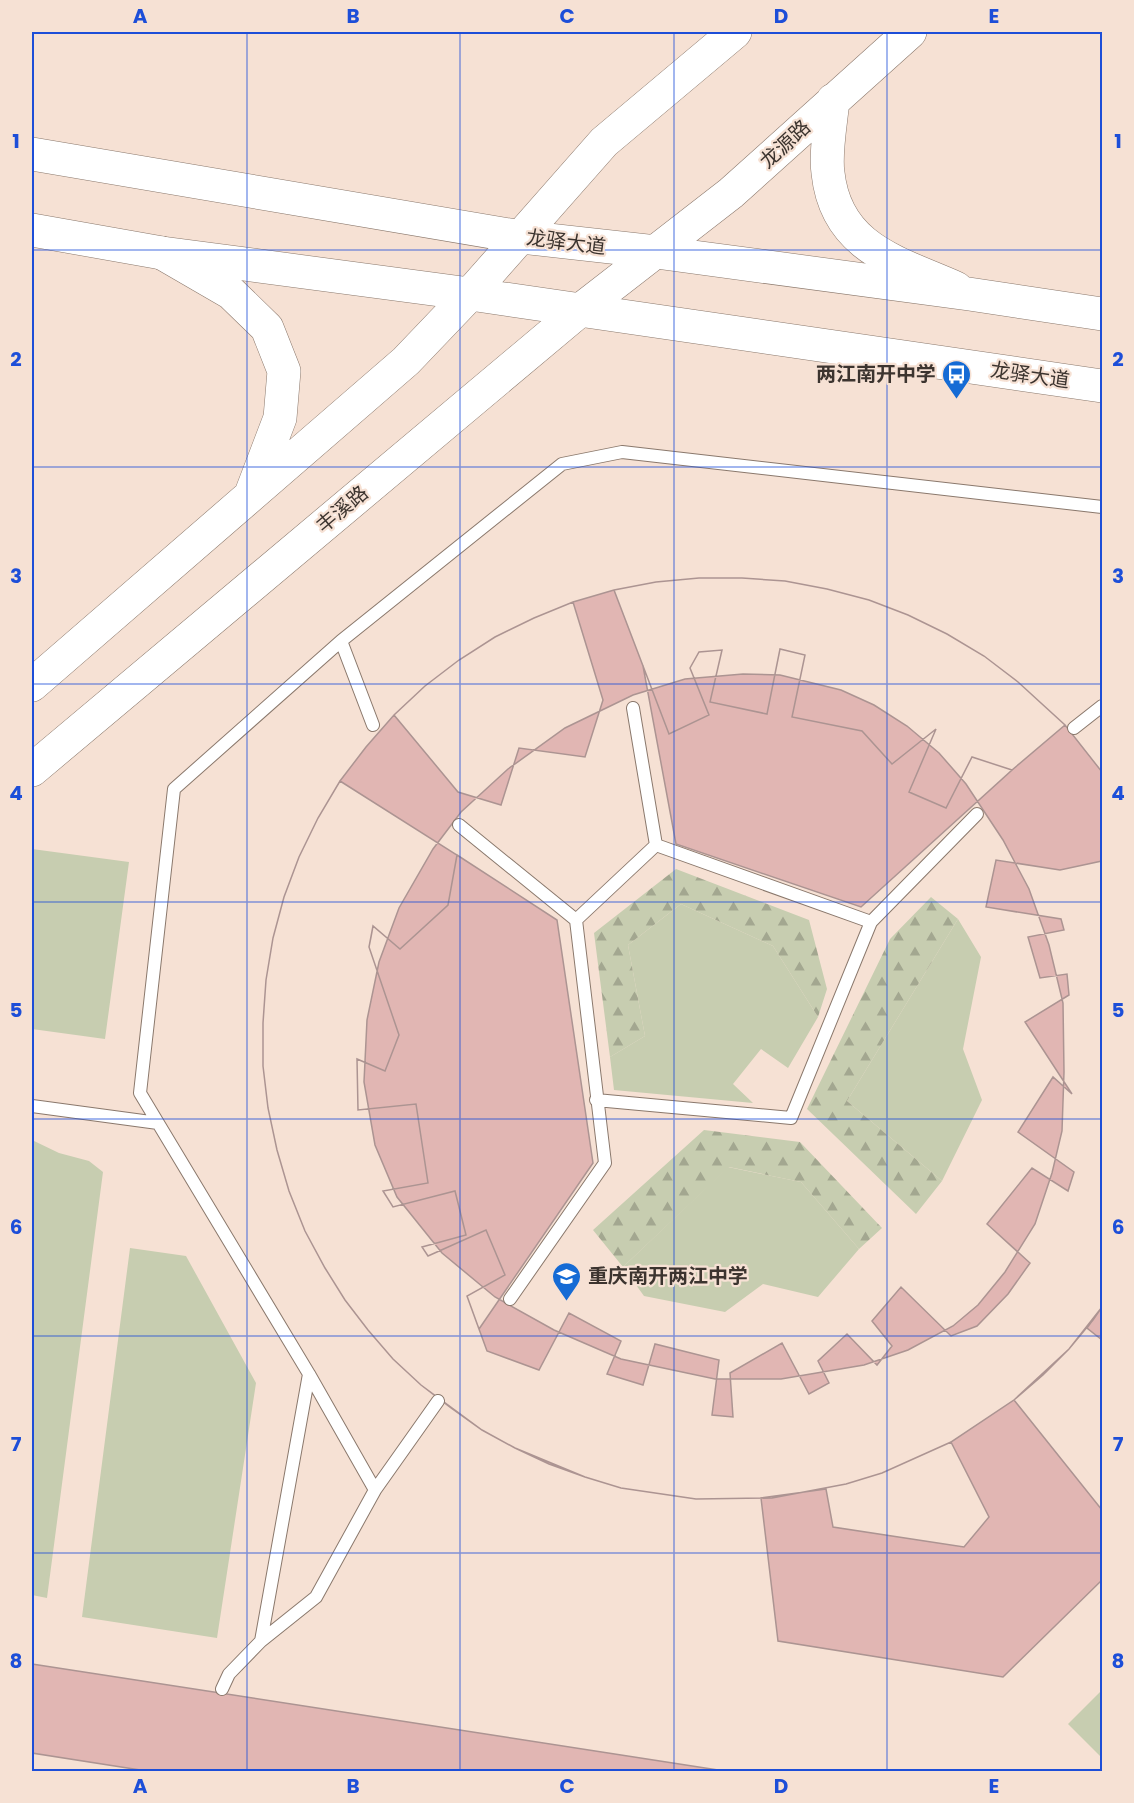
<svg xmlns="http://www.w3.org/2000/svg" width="1134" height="1803" viewBox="0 0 1134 1803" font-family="Poppins,'Noto Sans SC',sans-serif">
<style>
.green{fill:#c7cdb0}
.forest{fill:url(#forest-firs)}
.building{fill:#e1b6b3;stroke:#ac9492;stroke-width:1.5;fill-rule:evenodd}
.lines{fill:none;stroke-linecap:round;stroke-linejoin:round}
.lane-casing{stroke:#8a786c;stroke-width:14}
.secondary-casing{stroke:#8a786c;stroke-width:34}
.primary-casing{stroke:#8a786c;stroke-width:34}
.lane{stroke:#fff;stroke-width:12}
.secondary{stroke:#fff;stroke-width:33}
.primary{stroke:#fff;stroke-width:33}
.grid{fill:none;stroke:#1d4ed8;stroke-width:1.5;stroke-opacity:0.55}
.labels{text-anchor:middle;stroke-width:4.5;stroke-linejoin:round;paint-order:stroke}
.street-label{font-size:20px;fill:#3c342f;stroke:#f6e1d4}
.poi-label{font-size:20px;font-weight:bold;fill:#3c342f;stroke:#f6e1d4;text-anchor:end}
.neatline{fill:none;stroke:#1d4ed8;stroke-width:2}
.grid-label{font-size:20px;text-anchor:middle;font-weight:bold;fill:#1d4ed8}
</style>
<defs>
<pattern id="forest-firs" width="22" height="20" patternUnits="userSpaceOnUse" patternTransform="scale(1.5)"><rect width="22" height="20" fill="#c7cdb0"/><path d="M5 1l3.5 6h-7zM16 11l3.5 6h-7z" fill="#a3a790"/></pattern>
</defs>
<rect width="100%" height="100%" fill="#f6e1d4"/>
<path class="green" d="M32 849 129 862 105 1039 32 1029Z
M681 904 773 946 818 1017 788 1068 761 1049 733 1084 753 1103 614 1090 610 1057 645 1036 628 945Z
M958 919 981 957 963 1049 982 1100 942 1181 847 1101Z
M32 1140 59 1153 89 1161 103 1172 47 1598 32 1595Z
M728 1167 801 1182 859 1249 818 1297 763 1284 725 1312 644 1296 623 1267Z
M130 1248 186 1256 256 1383 217 1638 82 1617Z
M1102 1690V1758L1068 1724Z"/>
<path class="forest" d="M676 869 809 920 827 989 818 1017 773 946 681 904 628 945 645 1036 610 1057 594 933Z
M931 897 958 919 847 1101 942 1181 916 1214 807 1109 890 939Z
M704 1130 800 1142 882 1228 859 1249 801 1182 729 1167 623 1267 593 1230Z"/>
<path class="building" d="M699 578H742L785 581 827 589 869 600 908 615 947 634 984 656 1018 682 1065 725 1012 770 972 757 946 808 909 792 936 729 892 764 862 731 792 717 805 655 780 649 767 714 710 702 722 650 699 652 690 668 709 715 669 734 614 590 656 582Z
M699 578H742L785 581 827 589 869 600 908 615 947 634 984 656 1018 682 1065 725 1102 772V1307L1069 1349 1043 1375 1014 1400 951 1442 882 1473 846 1484 772 1498 696 1499 621 1488 585 1477 549 1464 515 1448 482 1430 421 1385 393 1359 368 1330 345 1300 325 1268 305 1231 289 1191 277 1150 268 1108 263 1066V1023L266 980 273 938 284 897 299 857 318 818 340 781 366 747 394 715 425 686 459 660 495 637 534 618 573 602 614 590 656 582ZM743 674 780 675 841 690 874 705 907 726 939 753 966 784 1003 840 1029 889 1049 945 1063 1003 1064 1072 1062 1131 1052 1173 1035 1224 1005 1272 978 1305 953 1326 908 1350 864 1365 781 1379H715L621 1359 554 1330 495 1297 442 1253 397 1197 375 1145 364 1082 367 1020 379 962 399 908 433 849 461 812 508 769 565 728 633 695 685 679Z
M573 602 603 700 585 757 519 748 501 805 458 792 394 715 425 686 459 660 495 637 534 618Z
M780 649 805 655 792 717 862 731 892 764 936 729 909 792 946 808 972 757 1012 770 861 907 676 844 643 666 669 734 709 715 690 668 699 652 722 650 710 702 767 714Z
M340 781 457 855 448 905 400 949 373 926 371 937 369 947 399 1035 385 1071 357 1059 358 1110 416 1104 428 1183 383 1191 393 1207 455 1191 466 1235 422 1247 428 1256 486 1230 505 1275 467 1296 487 1351 539 1370 569 1313 621 1341 607 1374 643 1385 655 1344 719 1360 712 1415 733 1417 730 1373 782 1343 809 1394 829 1383 818 1361 847 1334 877 1365 892 1346 872 1321 901 1287 951 1336 977 1326 1008 1294 1030 1263 987 1224 1032 1168 1068 1191 1074 1172 1018 1132 1053 1077 1072 1094 1025 1022 1069 995 1067 974 1040 978 1028 937 1064 930 1061 919 986 907 996 860 1060 870 1102 861V1307L1093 1320 1069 1349 1014 1400 951 1442 882 1473 846 1484 772 1498 696 1499 621 1488 585 1477 515 1448 482 1430 451 1408 421 1385 393 1359 368 1330 345 1300 325 1268 305 1231 289 1191 277 1150 268 1108 263 1066V1023L266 980 273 938 284 897 299 857 318 818Z
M457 855 557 920 593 1163 479 1329 467 1296 505 1275 486 1230 428 1256 422 1247 466 1235 455 1191 393 1207 383 1191 428 1183 416 1104 358 1110 357 1059 385 1071 399 1035 369 947 373 926 400 949 448 905Z
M1102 1307V1340L1087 1328Z
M1014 1400 1102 1510V1580L1003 1677 778 1641 761 1498 826 1489 833 1527 964 1547 989 1517 951 1442Z
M32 1664 731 1772H153L32 1753Z"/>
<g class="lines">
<defs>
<path id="lane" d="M341 641 373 725
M633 708 656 845 871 922 977 814
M1074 728 1102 706
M459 825 576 920 605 1163 510 1299
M576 920 656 845
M596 1100 791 1118 871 922
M32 1106 158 1123
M309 1374 375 1490
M261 1641 309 1374 140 1093 174 789 341 641 562 464 622 452 1102 507
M222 1689 229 1674 261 1641 316 1597 375 1490 438 1401"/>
<path id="secondary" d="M833 100C831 121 825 153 828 173 836 248 897 262 956 288
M162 253 231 293 267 328 284 371 280 418 251 494
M32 685 406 361 470 294 604 142 735 32
M32 770 579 311 731 193 910 32"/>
<path id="primary" d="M32 154 521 237 656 252 969 294 1102 314
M32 230 162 253 470 294 1102 386"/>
</defs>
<use href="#lane" class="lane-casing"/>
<use href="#secondary" class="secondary-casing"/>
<use href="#primary" class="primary-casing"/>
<use href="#lane" class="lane"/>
<use href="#secondary" class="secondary"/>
<use href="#primary" class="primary"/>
</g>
<path class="grid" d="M247 32V1772M460 32V1772M674 32V1772M887 32V1772M32 250H1102M32 467H1102M32 684H1102M32 902H1102M32 1119H1102M32 1336H1102M32 1553H1102"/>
<defs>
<symbol id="bus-pin" viewBox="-11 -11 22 30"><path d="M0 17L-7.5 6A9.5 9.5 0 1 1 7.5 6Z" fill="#156bd5" stroke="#f6e1d4"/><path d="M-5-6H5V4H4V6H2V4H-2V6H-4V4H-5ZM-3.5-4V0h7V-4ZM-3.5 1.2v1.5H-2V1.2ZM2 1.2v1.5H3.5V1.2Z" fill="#fff"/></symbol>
<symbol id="school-pin" viewBox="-11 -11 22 30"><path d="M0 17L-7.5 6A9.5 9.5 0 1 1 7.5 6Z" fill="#156bd5" stroke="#f6e1d4"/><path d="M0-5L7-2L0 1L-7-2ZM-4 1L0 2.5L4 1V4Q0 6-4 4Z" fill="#fff"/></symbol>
</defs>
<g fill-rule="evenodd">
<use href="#bus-pin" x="940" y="358" width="33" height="45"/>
<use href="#school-pin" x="550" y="1260" width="33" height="45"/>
</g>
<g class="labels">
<g class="street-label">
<text transform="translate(785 144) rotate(-43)" y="7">龙源路</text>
<text transform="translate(566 242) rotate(7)" y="7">龙驿大道</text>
<text transform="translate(1030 375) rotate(8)" y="7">龙驿大道</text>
<text transform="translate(342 509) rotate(-40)" y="7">丰溪路</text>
</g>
<g class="poi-label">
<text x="936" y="381">两江南开中学</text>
<text x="588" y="1283" text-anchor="start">重庆南开两江中学</text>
</g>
</g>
<rect width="1134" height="1803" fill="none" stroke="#f6e1d4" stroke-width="66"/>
<rect x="33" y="33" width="1068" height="1737" class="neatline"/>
<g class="grid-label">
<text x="140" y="23">A</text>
<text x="353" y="23">B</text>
<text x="567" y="23">C</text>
<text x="781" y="23">D</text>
<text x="994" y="23">E</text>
<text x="16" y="148">1</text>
<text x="1118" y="148">1</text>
<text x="16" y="366">2</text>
<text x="1118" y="366">2</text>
<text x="16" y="583">3</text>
<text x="1118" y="583">3</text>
<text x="16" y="800">4</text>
<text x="1118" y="800">4</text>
<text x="16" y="1017">5</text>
<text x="1118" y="1017">5</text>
<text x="16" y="1234">6</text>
<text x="1118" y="1234">6</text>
<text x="16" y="1451">7</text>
<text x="1118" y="1451">7</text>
<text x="16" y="1668">8</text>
<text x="1118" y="1668">8</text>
<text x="140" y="1793">A</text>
<text x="353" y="1793">B</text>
<text x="567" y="1793">C</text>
<text x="781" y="1793">D</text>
<text x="994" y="1793">E</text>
</g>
</svg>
